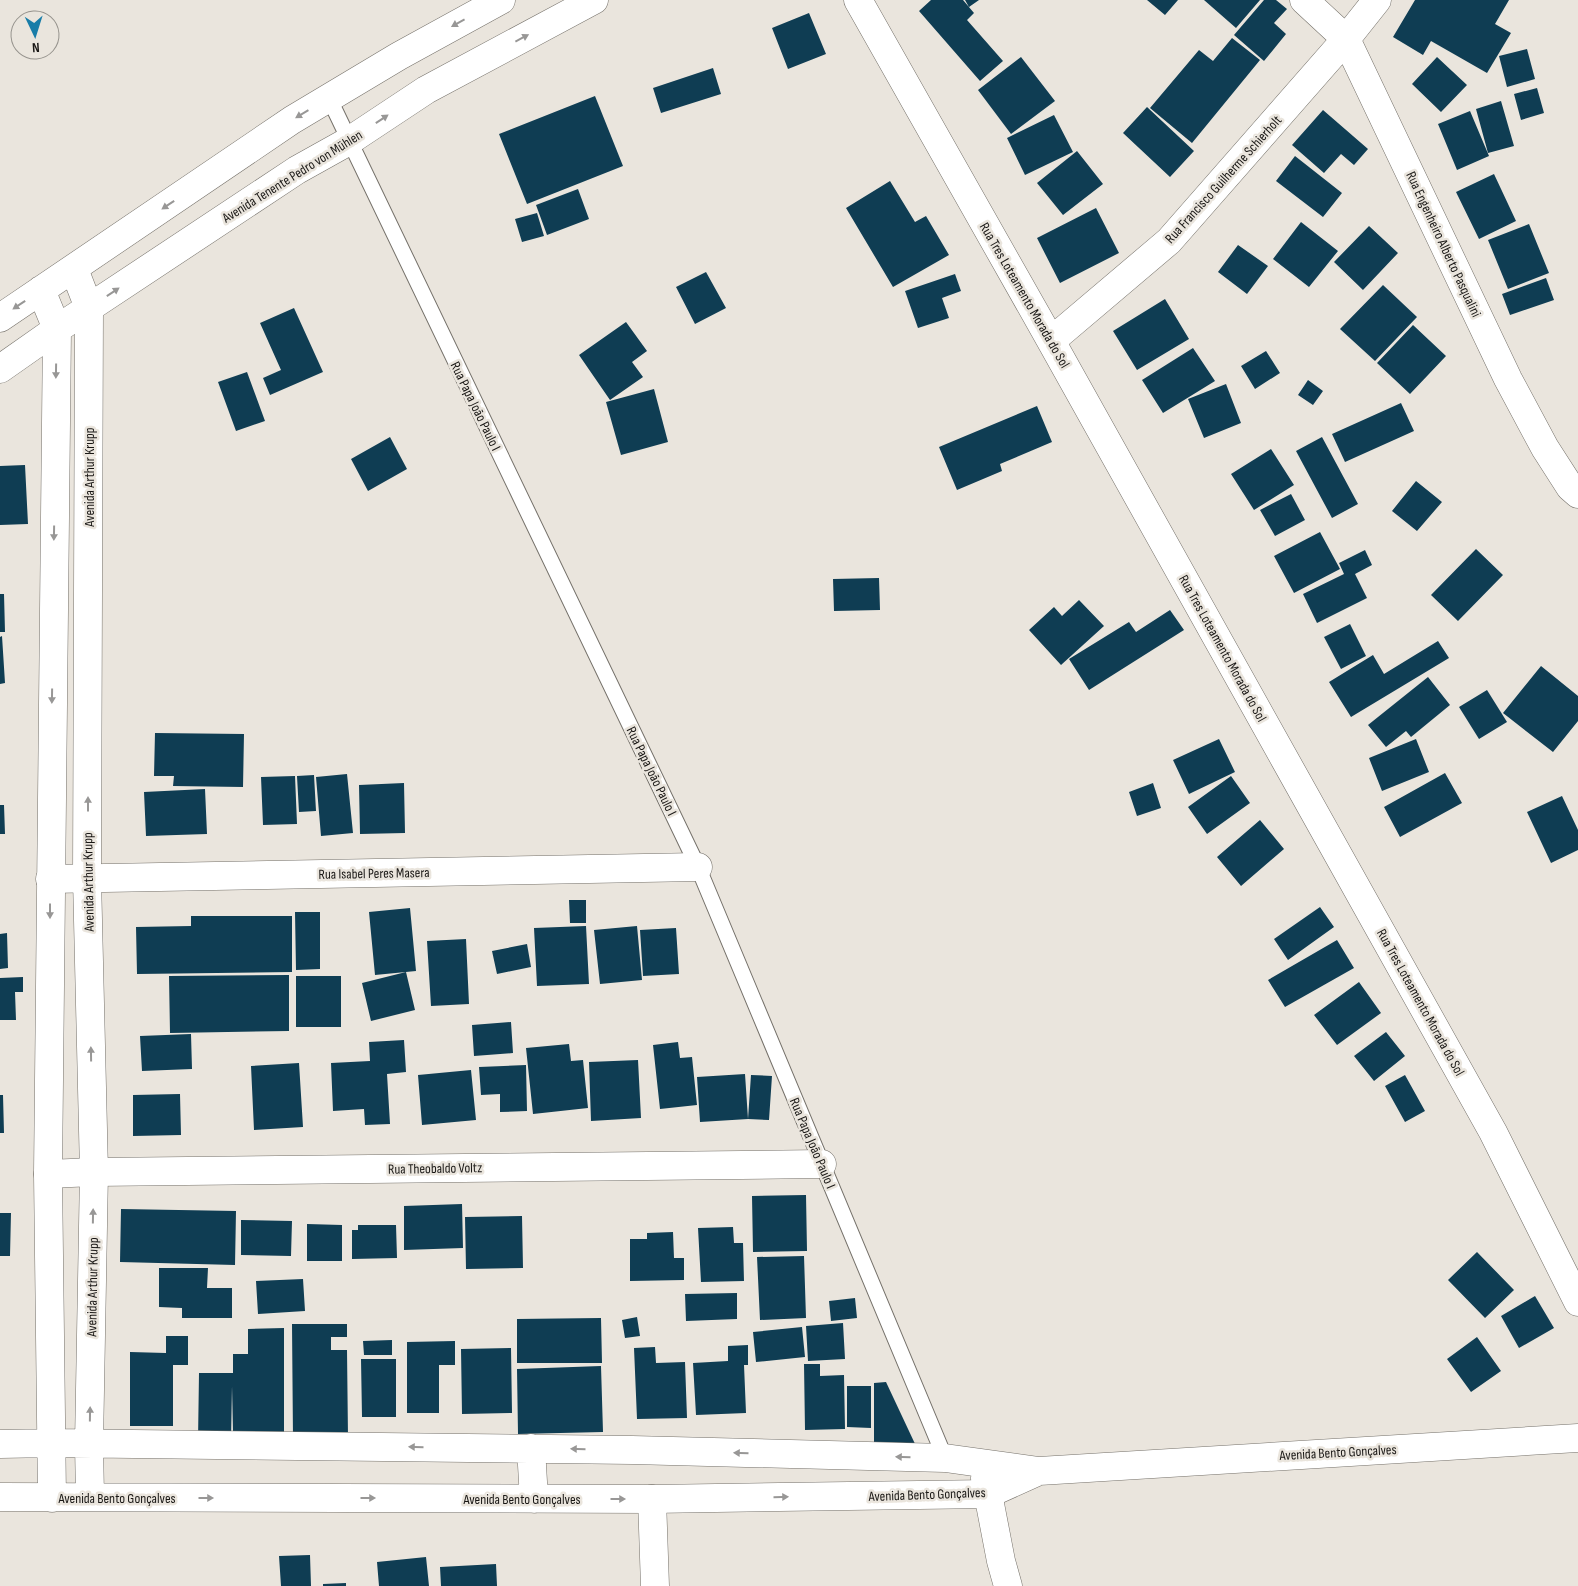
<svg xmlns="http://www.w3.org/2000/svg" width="1578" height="1586" viewBox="0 0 1578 1586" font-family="'Sofia Sans Condensed',sans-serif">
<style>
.building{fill:#0f3d53}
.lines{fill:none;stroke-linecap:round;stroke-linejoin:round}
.lane-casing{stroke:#75716a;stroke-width:17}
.street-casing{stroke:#75716a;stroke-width:29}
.secondary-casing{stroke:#75716a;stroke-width:29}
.lane{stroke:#fff;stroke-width:15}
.street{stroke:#fff;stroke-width:28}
.secondary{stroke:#fff;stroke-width:28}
.oneway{fill:#989796}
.labels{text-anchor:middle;stroke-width:5;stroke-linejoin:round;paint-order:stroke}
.street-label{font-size:14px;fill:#191715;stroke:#eae5dd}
</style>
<rect width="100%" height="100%" fill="#eae5dd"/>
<path class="building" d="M931 0H963L974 13 967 20 1003 61 980 81 919 11Z
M965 0H979L969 7Z
M1147 0H1178L1165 15Z
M1204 0H1260L1236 28Z
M1264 0H1276L1287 9 1274 23 1286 34 1264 61 1234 35Z
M1415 0H1509L1495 24 1511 33 1487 73 1431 41 1423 55 1393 37Z
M809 13 826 54 788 69 772 28Z
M1232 38 1260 60 1192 143 1150 108 1199 50 1213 61Z
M1527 49 1535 79 1507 87 1499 56Z
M1021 57 1055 101 1011 134 978 90Z
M1437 57 1467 85 1441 112 1412 84Z
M713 68 721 94 661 113 653 88Z
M1537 88 1544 113 1521 120 1514 94Z
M595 96 623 166 527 204 499 134Z
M1501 101 1514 146 1488 153 1476 109Z
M1147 107 1194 151 1170 177 1123 133Z
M1323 110 1368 149 1354 165 1341 154 1324 173 1292 145Z
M1470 111 1489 156 1457 170 1438 124Z
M1054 115 1073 152 1025 175 1007 138Z
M1077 151 1103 184 1063 215 1037 183Z
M1295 156 1342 193 1323 217 1276 181Z
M1494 174 1516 221 1479 239 1456 192Z
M890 181 915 222 926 216 949 255 893 287 846 208Z
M578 189 589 219 547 235 536 205Z
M1096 208 1119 253 1060 283 1037 238Z
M537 213 544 236 522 242 515 219Z
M1301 222 1338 251 1309 287 1273 259Z
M1529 224 1549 273 1508 289 1488 240Z
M1369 226 1398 253 1363 290 1334 262Z
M1238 245 1268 266 1247 294 1218 272Z
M706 272 726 308 695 324 676 287Z
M955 274 961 291 942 298 949 318 918 328 905 291Z
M1546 278 1554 300 1510 315 1502 294Z
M1383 285 1417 317 1375 361 1340 329Z
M1165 299 1189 339 1137 370 1113 331Z
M294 308 323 372 270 395 263 378 281 370 260 323Z
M626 322 647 351 632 362 643 377 610 400 579 355Z
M1413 325 1446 356 1410 394 1377 363Z
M1193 348 1215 381 1163 413 1142 380Z
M1266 351 1280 373 1255 389 1241 366Z
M247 372 265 421 236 431 218 382Z
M1308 380 1323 391 1313 405 1298 395Z
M1226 384 1241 423 1204 438 1188 399Z
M654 389 668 442 621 455 606 402Z
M1401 403 1414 431 1345 462 1332 434Z
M1037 406 1052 442 1000 464 1002 471 957 490 939 447Z
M390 437 407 469 368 491 351 459Z
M1322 437 1358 504 1332 518 1296 451Z
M1271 449 1294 485 1254 510 1231 474Z
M25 465 28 524 0 525V466Z
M1416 481 1442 502 1417 531 1392 511Z
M1291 494 1305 520 1275 536 1260 510Z
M1320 532 1340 569 1294 593 1274 556Z
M1476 549 1503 575 1458 621 1431 595Z
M1365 550 1372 565 1355 574 1367 598 1317 623 1303 594 1344 574 1339 563Z
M879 578 880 610 834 611 833 579Z
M0 594H4L5 632H0Z
M1079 600 1104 626 1061 665 1029 630 1054 607 1062 616Z
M1170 610 1184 630 1089 690 1069 659 1129 622 1136 632Z
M1350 624 1366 656 1341 669 1324 637Z
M2 636 5 683 0 684V637Z
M1438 641 1449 658 1351 717 1329 682 1373 655 1384 674Z
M1541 666 1578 696V721L1553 752 1503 713Z
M1428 677 1450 705 1411 737 1406 731 1386 747 1368 725Z
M1487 690 1507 722 1479 739 1459 707Z
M155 733 244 734 243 787 173 786 174 776H154Z
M1219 739 1235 772 1189 794 1173 760Z
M1416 739 1429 772 1382 791 1369 758Z
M1445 773 1462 803 1400 837 1384 807Z
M347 774 353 833 321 836 316 777Z
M314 775 316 811 299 812 297 776Z
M295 776 297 824 263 825 261 777Z
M1231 776 1250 803 1207 834 1188 807Z
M404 783 405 833 360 834 359 785Z
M1153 783 1161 808 1137 816 1129 792Z
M205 789 207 834 146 836 144 792Z
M1562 796 1578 830V850L1551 863 1527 812Z
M0 805H4L5 834H0Z
M1260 820 1284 849 1241 886 1217 857Z
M569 900H586V923H570Z
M1320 907 1334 927 1288 960 1274 939Z
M410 908 416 971 375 975 369 912Z
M295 912H320V969L296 970Z
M191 916H292V972L137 974 136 927 191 926Z
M586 926 589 984 537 986 534 928Z
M637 926 642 980 600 984 594 930Z
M676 928 679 974 643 976 640 930Z
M7 933 8 968 0 969V934Z
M466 939 469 1004 431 1006 427 941Z
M1337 940 1354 968 1285 1007 1268 980Z
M527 944 531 967 497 974 492 951Z
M406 972 415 1010 371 1021 362 983Z
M289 975V1031L170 1033 169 976Z
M296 976H341V1027H296Z
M23 977V992H15L16 1020H0V978Z
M1359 982 1381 1013 1337 1045 1314 1015Z
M511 1022 513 1053 474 1056 472 1025Z
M1386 1032 1405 1056 1374 1081 1354 1056Z
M191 1034 192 1069 142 1071 140 1036Z
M404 1040 406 1072 387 1074 390 1124 365 1125 364 1109 333 1111 331 1063 370 1061 369 1042Z
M678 1042 680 1058 692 1057 697 1105 660 1109 653 1045Z
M569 1044 571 1061 583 1060 588 1108 533 1114 526 1048Z
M638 1060 641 1118 591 1121 589 1062Z
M299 1063 303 1127 254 1130 251 1066Z
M526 1065 527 1111 500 1112V1094L481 1095 479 1067Z
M471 1070 476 1120 422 1125 418 1075Z
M745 1074 748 1119 700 1122 697 1077Z
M751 1075 772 1076 769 1120 748 1119Z
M1405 1075 1425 1111 1405 1122 1385 1086Z
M180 1094 181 1135 133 1136V1095Z
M0 1095H3L4 1133H0Z
M806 1195 807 1251 753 1252 752 1196Z
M462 1204 463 1248 404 1250V1206Z
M121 1209 236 1211 235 1265 120 1262Z
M0 1213H11L10 1256H0Z
M522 1216 523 1268 466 1269 465 1217Z
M241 1220 292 1221 291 1256 241 1255Z
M307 1224 342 1225V1261H307Z
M358 1225H396L397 1258 352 1259V1230H358Z
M733 1227 734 1243H743L744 1281 701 1282 698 1228Z
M673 1232 674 1258H684V1280L630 1281V1239H647V1233Z
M1477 1252 1514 1290 1485 1318 1448 1280Z
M804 1256 806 1318 760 1320 757 1257Z
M159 1268H208L207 1288H232V1318H182V1308L159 1307Z
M303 1279 305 1311 258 1314 256 1281Z
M737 1293V1319L686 1321 685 1294Z
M1535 1296 1554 1328 1519 1348 1501 1316Z
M855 1298 857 1318 831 1321 829 1301Z
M637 1317 640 1336 625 1338 622 1320Z
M601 1318 602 1363H517V1319Z
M843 1323 845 1359 808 1361 806 1326Z
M292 1324H347V1337H331V1350H347L348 1438 293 1439Z
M802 1327 805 1357 756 1362 753 1332Z
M284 1328V1432H233L232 1386 231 1441H198L199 1373H233V1354H248V1329Z
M166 1336H188V1365H173V1426H130V1352L166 1353Z
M1477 1337 1501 1371 1471 1392 1447 1359Z
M392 1340V1355H364L363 1341Z
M455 1341V1365H439V1413H407V1342Z
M748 1345V1365H744L746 1413 696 1415 693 1363 728 1361V1346Z
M655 1347 656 1363 685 1362 687 1418 637 1419 634 1348Z
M511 1348 512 1413 462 1414 461 1349Z
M361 1359H396V1417H362Z
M804 1364H820V1376L844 1375 845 1429 805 1430Z
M601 1366 603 1432 518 1434 517 1369Z
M886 1382 916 1446 874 1448V1383Z
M847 1386H871V1428L847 1427Z
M310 1555 311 1586H281L279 1556Z
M426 1557 429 1586H379L377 1562Z
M496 1564 497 1586H441L440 1567Z
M346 1583V1586H323V1584Z"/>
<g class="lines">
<defs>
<path id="lane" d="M329 98 698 867 945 1458"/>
<path id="street" d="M858 0 1051 341 1493 1132 1578 1302
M1304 0 1346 39 1508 379 1545 448 1570 487 1578 494
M1051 341 1169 241 1346 39 1377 0
M50 879 698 867
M48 1174 94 1172 822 1164
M652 1499 655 1586"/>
<path id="secondary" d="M74 269 89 308 87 878 94 1172 89 1444 90 1497
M41 290 57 329 48 1174 52 1498
M0 318 292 120 399 56 501 0
M0 369 57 329 297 170 349 141 426 90 594 0
M0 1444 52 1443 632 1450 945 1458 1039 1471 1578 1438
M531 1448 534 1499
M985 1478 1001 1561 1008 1586
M0 1497 652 1499 988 1494 1039 1471"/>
</defs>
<use href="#lane" class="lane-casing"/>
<use href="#street" class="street-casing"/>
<use href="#secondary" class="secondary-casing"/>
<use href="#lane" class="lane"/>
<use href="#street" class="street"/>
<use href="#secondary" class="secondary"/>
</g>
<defs><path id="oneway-solid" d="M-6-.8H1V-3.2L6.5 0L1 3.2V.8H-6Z" transform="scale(1.25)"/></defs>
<g class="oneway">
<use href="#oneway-solid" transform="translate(458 23) rotate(151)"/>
<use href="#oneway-solid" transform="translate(522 38) rotate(-28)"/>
<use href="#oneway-solid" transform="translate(302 114) rotate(149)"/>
<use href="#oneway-solid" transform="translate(382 119) rotate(-34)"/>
<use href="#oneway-solid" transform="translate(168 205) rotate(146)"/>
<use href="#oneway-solid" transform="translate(113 292) rotate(-34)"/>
<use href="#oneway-solid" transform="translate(19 305) rotate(146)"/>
<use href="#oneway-solid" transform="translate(56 371) rotate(91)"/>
<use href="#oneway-solid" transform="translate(54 533) rotate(91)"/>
<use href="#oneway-solid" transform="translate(52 696) rotate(91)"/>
<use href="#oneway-solid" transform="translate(88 804) rotate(-90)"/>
<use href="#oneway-solid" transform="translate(50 911) rotate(90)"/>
<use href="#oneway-solid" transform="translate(91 1054) rotate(-91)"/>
<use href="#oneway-solid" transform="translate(93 1216) rotate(-89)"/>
<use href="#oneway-solid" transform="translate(90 1414) rotate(-89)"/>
<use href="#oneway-solid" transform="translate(416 1447) rotate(-179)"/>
<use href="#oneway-solid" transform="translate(578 1449) rotate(-179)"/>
<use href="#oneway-solid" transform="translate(741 1453) rotate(-178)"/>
<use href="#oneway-solid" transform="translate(903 1457) rotate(-178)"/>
<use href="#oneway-solid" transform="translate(781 1497) rotate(-1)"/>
<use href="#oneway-solid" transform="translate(206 1498)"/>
<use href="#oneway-solid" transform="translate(368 1498)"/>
<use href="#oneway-solid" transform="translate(618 1499)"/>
</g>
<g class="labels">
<g class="street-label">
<text transform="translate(292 176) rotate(-32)" y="5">Avenida Tenente Pedro von Mühlen</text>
<text transform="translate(1223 179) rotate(-48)" y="5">Rua Francisco Guilherme Schierholt</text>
<text transform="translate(1444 244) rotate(65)" y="5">Rua Engenheiro Alberto Pasqualini</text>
<text transform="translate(1025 295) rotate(60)" y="5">Rua Tres Loteamento Morada do Sol</text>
<text transform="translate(476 406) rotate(64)" y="5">Rua Papa João Paulo I</text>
<text transform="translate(89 477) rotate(-90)" y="5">Avenida Arthur Krupp</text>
<text transform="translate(1223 648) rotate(61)" y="5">Rua Tres Loteamento Morada do Sol</text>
<text transform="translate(652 771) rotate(64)" y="5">Rua Papa João Paulo I</text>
<text transform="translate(374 873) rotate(-1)" y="5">Rua Isabel Peres Masera</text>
<text transform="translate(88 882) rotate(-91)" y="5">Avenida Arthur Krupp</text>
<text transform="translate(1421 1002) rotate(61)" y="5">Rua Tres Loteamento Morada do Sol</text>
<text transform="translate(813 1143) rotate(67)" y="5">Rua Papa João Paulo I</text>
<text transform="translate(435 1168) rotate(-1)" y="5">Rua Theobaldo Voltz</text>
<text transform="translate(92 1287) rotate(-89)" y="5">Avenida Arthur Krupp</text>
<text transform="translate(1338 1452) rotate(-3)" y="5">Avenida Bento Gonçalves</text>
<text transform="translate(927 1494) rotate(-2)" y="5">Avenida Bento Gonçalves</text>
<text x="117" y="1503">Avenida Bento Gonçalves</text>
<text x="522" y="1504">Avenida Bento Gonçalves</text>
</g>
</g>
<g transform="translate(35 35) rotate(176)"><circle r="24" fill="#eae5dd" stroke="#96938d"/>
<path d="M0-4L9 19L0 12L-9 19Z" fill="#197da8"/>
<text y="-8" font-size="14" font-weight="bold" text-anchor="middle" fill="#191715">N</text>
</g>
</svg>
